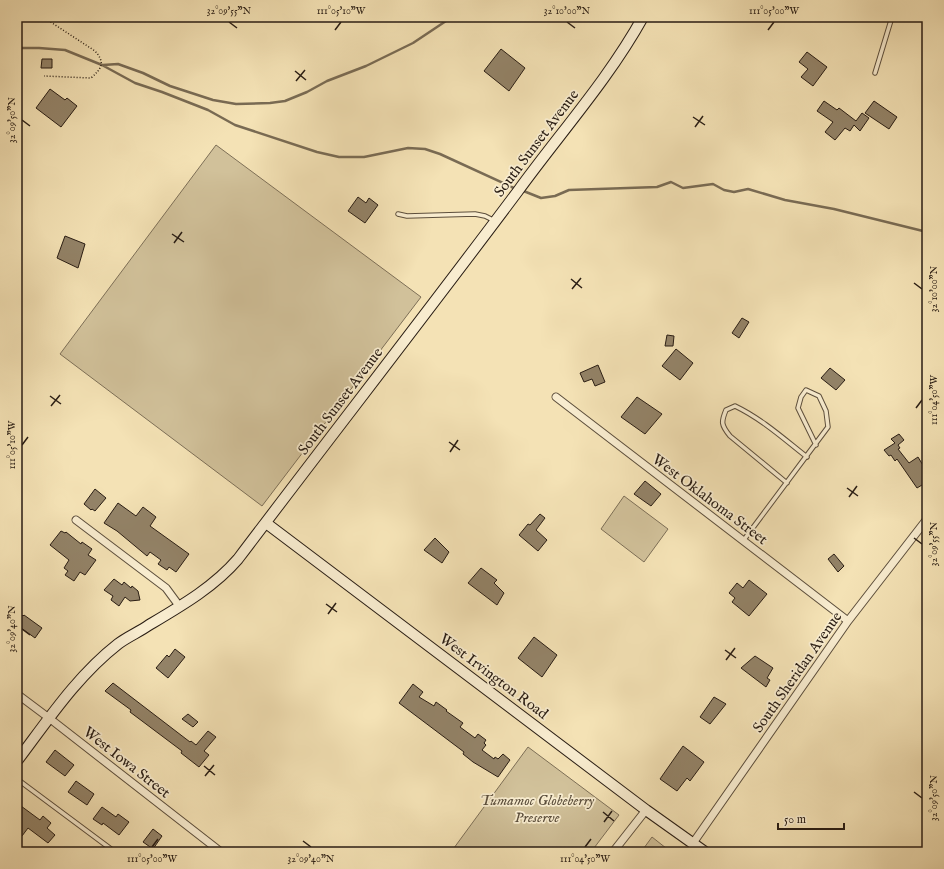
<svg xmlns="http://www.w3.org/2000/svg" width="944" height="869" viewBox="0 0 944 869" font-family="'IM FELL English',serif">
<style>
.green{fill:#d1c19a;stroke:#7d6f57}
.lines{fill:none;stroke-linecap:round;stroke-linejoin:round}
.stream{stroke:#796b54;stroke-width:2.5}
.building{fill:#938368;stroke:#291d14}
.lane-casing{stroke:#5c4e3c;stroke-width:5.5}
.street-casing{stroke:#5c4e3c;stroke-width:9}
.secondary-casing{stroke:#291d14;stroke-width:12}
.path{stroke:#291d14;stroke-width:1.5;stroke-dasharray:1 2;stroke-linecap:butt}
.lane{stroke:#f8eccf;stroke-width:3.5}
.street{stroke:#f8eccf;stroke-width:7}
.secondary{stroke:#f8eccf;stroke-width:10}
.ticks{fill:none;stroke:#291d14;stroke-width:1.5}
.labels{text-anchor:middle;stroke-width:3.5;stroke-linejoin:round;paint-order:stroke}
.street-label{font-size:15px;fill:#291d14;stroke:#f8eccf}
.park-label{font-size:15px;font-style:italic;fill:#5b4e3c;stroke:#f8eccf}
.neatline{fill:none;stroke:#291d14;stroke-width:1.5}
.ticks-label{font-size:10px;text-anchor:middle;fill:#291d14}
</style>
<rect width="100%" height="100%" fill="#f4e2b5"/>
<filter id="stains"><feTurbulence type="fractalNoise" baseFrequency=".005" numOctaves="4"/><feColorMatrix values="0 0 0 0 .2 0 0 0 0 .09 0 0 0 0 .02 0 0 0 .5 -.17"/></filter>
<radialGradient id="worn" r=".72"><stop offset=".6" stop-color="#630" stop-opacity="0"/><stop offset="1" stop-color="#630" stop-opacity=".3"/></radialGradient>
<path class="green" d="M216 145 421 297 262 506 60 354Z
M624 496 668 529 644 562 601 529Z
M528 747 619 815 591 852H451Z
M652 837 671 852H641Z"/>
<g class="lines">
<path class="stream" d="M17 48H39L65 50 102 65 135 83 162 92 208 110 235 125 317 152 339 157H364L408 148 425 149 440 154 516 189
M103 65 118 64 143 73 170 86 213 100 236 104 270 103 285 101 307 92 327 81 366 66 413 43 452 17
M521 190 541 198 555 196 569 190 657 187 671 182 683 188 713 184 724 190 734 192 748 189 785 200 834 209 927 232"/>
</g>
<path class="building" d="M501 49 525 68 509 91 484 71Z
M807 52 827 67 813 86 801 77 808 69 799 62Z
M42 59H52V68H41Z
M50 89 65 100 67 98 77 106 61 127 36 108Z
M824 101 837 110 839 108 856 121 862 113 869 118 860 131 854 125 850 131 845 128 835 140 825 132 833 122 817 111Z
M874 101 897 117 889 129 865 113Z
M358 197 366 203 369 198 378 205 365 223 348 211Z
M65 236 85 244 78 268 57 258Z
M742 318 749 322 739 338 732 333Z
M667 335 674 336 673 346H665Z
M676 349 693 363 680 380 662 366Z
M598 365 605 382 595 386 592 379 584 382 580 373Z
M830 368 845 380 836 390 821 378Z
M637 397 662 414 645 434 621 417Z
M899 434 904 440 898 445 900 448 898 449 909 463 918 457 927 472V482L917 488 897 459 895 461 891 455 889 456 884 450 895 443 891 439Z
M645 481 661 494 651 506 634 494Z
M95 489 106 498 95 511 92 509 91 510 84 504Z
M118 503 136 516 143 507 156 517 150 526 189 554 176 572 169 567 167 570 158 564 161 560 150 552 147 556 117 531 104 523Z
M540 514 545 518 536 530 547 540 538 551 519 535 528 524 530 525Z
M61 531 65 533 66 532 81 544 82 542 92 549 88 555 96 560 85 575 80 572 74 581 65 575 68 571 64 568 69 560 50 545Z
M435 538 449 552 442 563 424 550Z
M834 554 844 566 838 572 828 559Z
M481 568 497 580 494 583 504 593 497 605 468 583Z
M114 579 122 585 124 582 131 588 132 586 138 591 140 600 130 601 125 597 119 606 111 600 113 596 104 590Z
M749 580 767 594 749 616 732 602 735 598 729 593 737 583 743 588Z
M17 611 23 616 24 615 42 628 35 638 17 625Z
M534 637 557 655 542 677 518 658Z
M175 649 185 657 168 678 156 668 167 655 169 657Z
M755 656 773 668 767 678 770 680 766 687 741 668Z
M113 683 190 742 191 741 196 745 208 731 216 737 204 751 209 755 199 767 181 753 182 751 130 712 131 710 105 691Z
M413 684 423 692 419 697 434 706 436 702 447 710 446 711 463 723 460 727 475 738 478 734 486 740 484 743 486 745 482 750 494 759 495 757 498 759 503 754 510 760 498 777 473 762 463 754 464 752 399 703Z
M714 697 726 704 710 724 700 717Z
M188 714 198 722 193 727 182 719Z
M683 746 704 762 690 781 687 778 677 791 660 779Z
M55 750 74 765 65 776 46 762Z
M76 781 94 794 87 805 68 792Z
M21 806 40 820 43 816 51 823 47 828 55 835 48 843 28 828 22 836 17 832V812Z
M102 807 116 817 118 814 129 822 119 835 103 823 102 825 93 819Z
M153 829 162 836 153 849 143 842Z"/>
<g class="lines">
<defs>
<path id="lane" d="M875 73 892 17
M398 214 407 216 475 214 485 216 495 221
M787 483 730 436C721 425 721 422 726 410L735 406C762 419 784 439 807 457
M743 541 828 427 826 411 819 396 806 390 801 397 798 408 816 445
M17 779 115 852"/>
<path id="street" d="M556 397 848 621
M76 520 166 588 180 607
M17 694 49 718 221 852
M693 843 848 621 927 519
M613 852 646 810"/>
<path id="secondary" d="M266 523 646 810 705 852
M17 761C48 720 77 676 118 644 127 637 139 632 149 625 181 606 214 587 238 559 331 436 426 314 518 191 560 133 608 80 643 17"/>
</defs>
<use href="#lane" class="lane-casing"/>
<use href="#street" class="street-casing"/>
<use href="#secondary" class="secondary-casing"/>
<path class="path" d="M43 17 95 51C106 63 101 69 91 78L44 76"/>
<use href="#lane" class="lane"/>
<use href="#street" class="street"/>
<use href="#secondary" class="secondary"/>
</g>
<path class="ticks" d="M229 22 237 28M567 22 575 28M335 30 341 22M768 30 774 22M295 71 306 80M296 81 305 70M693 117 705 125M22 120 30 126M695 127 703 116M172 234 184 242M174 243 182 232M571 279 582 288M914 283 922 289M572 289 581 278M50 396 61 404M51 406 60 395M916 408 922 400M449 442 460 450M22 445 28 437M450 452 458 440M847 488 858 496M849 497 857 486M914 538 922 544M326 604 337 612M328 614 336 603M22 629 30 635M725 650 736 658M726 660 735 648M204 766 215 775M205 776 214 765M914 792 922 798M603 812 614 821M604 822 612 811M303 841 311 847M152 847 158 839M585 847 591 839"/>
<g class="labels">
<g class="street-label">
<text transform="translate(536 143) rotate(-53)" y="5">South Sunset Avenue</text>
<text transform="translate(340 401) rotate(-53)" y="5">South Sunset Avenue</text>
<text transform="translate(710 499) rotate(37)" y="5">West Oklahoma Street</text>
<text transform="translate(797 672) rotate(-55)" y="5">South Sheridan Avenue</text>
<text transform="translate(494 676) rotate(37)" y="5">West Irvington Road</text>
<text transform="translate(127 762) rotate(38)" y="5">West Iowa Street</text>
</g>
<g class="park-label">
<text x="537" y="805">Tumamoc Globeberry<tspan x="537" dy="17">Preserve</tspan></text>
</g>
</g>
<rect width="944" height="869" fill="none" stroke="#f4e2b5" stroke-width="44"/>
<path d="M778 823v6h66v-6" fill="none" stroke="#291d14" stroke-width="2"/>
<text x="784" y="823" font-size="12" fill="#291d14" stroke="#f8eccf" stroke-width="3" paint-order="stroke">50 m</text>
<rect x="22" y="22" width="900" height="825" class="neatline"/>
<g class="ticks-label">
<text x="229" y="14">32°09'55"N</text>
<text x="341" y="14">111°05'10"W</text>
<text x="567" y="14">32°10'00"N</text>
<text x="774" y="14">111°05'00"W</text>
<text transform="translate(11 120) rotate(-90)" y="4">32°09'50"N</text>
<text transform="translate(933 289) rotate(-90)" y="4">32°10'00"N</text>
<text transform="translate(933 400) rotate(-90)" y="4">111°04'50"W</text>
<text transform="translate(11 445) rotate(-90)" y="4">111°05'10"W</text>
<text transform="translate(933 544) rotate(-90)" y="4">32°09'55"N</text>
<text transform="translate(11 629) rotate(-90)" y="4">32°09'40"N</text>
<text transform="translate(933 798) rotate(-90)" y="4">32°09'50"N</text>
<text x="152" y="862">111°05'00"W</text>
<text x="311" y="862">32°09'40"N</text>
<text x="585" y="862">111°04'50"W</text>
</g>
<rect width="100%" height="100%" filter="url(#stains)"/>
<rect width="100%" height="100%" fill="url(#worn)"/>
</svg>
